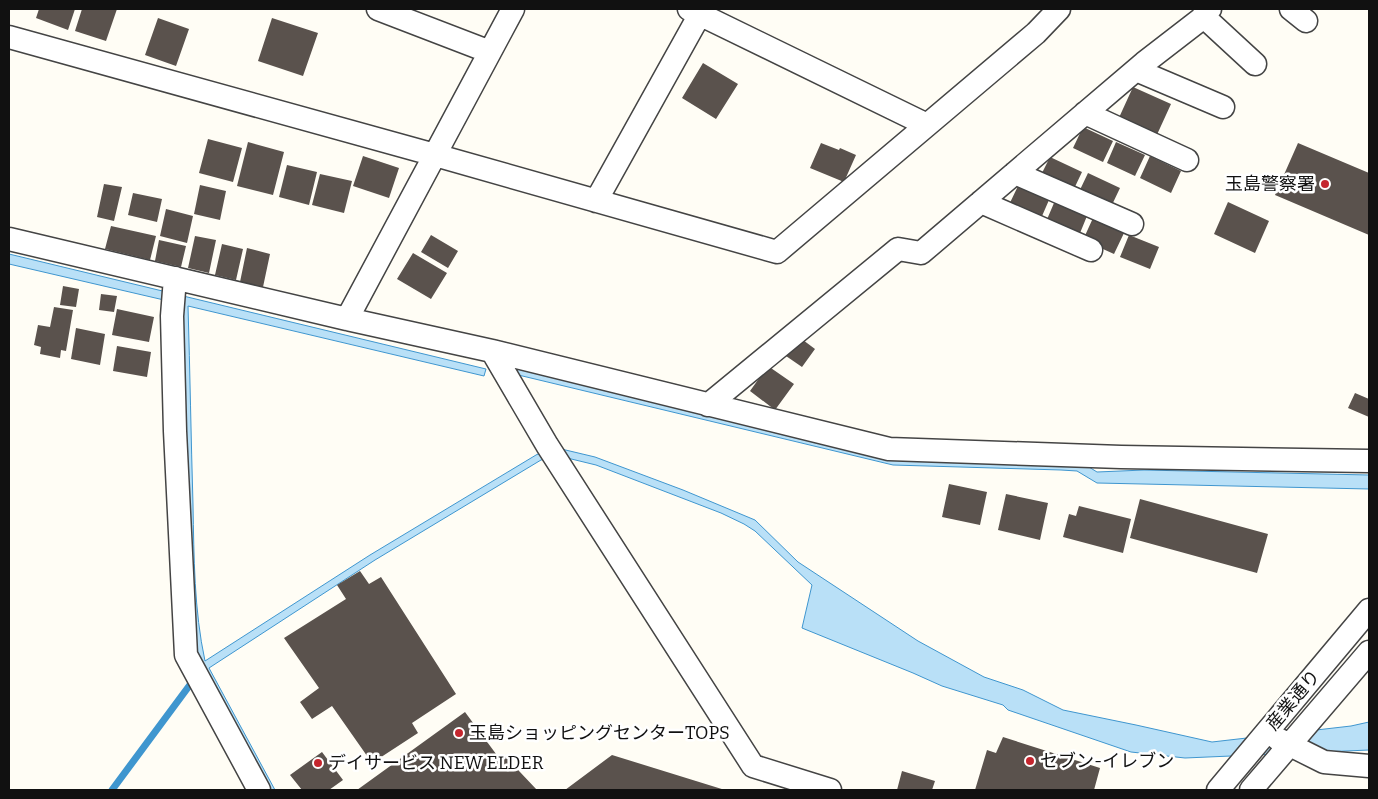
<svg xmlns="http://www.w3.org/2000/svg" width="1378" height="799" viewBox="0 0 1378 799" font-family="Bitter,'Noto Sans JP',serif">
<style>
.water{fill:#b9e0f7;stroke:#3f96cf}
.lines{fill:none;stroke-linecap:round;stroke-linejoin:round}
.stream{stroke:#3f96cf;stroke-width:7}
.building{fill:#5a524d}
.minor-casing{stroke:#444;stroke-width:25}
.minor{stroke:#fff;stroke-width:22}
.poi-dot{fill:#c4262e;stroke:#fff;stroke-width:2}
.labels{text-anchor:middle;stroke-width:5;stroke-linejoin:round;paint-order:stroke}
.poi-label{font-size:18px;fill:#111;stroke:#fff;text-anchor:start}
.street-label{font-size:18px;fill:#111;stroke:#fff}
</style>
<rect width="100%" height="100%" fill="#fffdf5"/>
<path class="water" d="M9 254 486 369 484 376 188 306C190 372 191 438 193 505 194 557 194 610 205 661L370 555 536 455 553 447 595 457 683 490 755 520 798 562 918 641 984 677 1023 690 1063 710 1136 725 1212 742 1351 726 1369 722V750L1185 758 1131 752 1008 710 1003 705 942 686 913 673 802 628 812 585 755 531 744 524 721 513 596 465 559 456 541 460 375 560 209 668 275 790H265L194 653 164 300 9 264Z
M518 365 892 457 1081 462 1097 472 1144 470 1369 475V489L1097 483 1077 471 1061 470 893 465 510 373Z"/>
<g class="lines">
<path class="stream" d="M112 790 195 678"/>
</g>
<path class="building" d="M39 9H75L68 30 36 18Z
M82 9H117L106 41 75 31Z
M158 18 189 29 176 66 145 55Z
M272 18 318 33 303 76 258 61Z
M703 63 738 84 716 119 682 98Z
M1133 87 1171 104 1155 139 1117 122Z
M1083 127 1113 141 1103 162 1073 148Z
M208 139 242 148 233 182 199 173Z
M248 142 284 152 273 195 237 186Z
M1116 142 1145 155 1135 176 1107 163Z
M821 143 839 150 840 148 856 155 844 182 810 168Z
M1298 143 1369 173V235L1275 195Z
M363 156 399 168 389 198 353 186Z
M1150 156 1181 171 1171 193 1140 178Z
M1050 157 1082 172 1072 193 1040 177Z
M287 165 317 172 309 205 279 197Z
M1088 173 1120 188 1110 209 1078 194Z
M320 174 352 181 344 213 312 205Z
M104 184 122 187 114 221 97 217Z
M200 185 226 191 220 220 194 214Z
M1018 186 1049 200 1039 223 1007 209Z
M133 193 162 199 157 222 128 215Z
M1228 202 1269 221 1255 253 1214 234Z
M1054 203 1087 216 1078 238 1045 224Z
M166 209 193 216 187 243 160 236Z
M1093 218 1124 233 1114 254 1083 240Z
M111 226 156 236 150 260 105 249Z
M431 235 458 251 448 268 421 252Z
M1129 235 1159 247 1150 269 1120 257Z
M195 236 216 240 209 273 188 268Z
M159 240 186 246 181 267 155 261Z
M222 244 243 249 236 280 215 275Z
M247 248 270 254 263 287 240 282Z
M413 253 447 273 431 299 397 279Z
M63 286 79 289 76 307 60 305Z
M101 294 117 296 114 312 99 310Z
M54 307 73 310 66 351 61 350 60 358 40 354 41 347 34 345 38 325 50 327Z
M117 309 154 317 149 342 112 335Z
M76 328 105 334 100 365 71 359Z
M799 337 815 349 802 367 786 356Z
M117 346 151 352 147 377 113 371Z
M768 366 794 384 775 410 750 391Z
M1355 393 1369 399V417L1348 408Z
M949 484 987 492 980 525 942 517Z
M1006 494 1048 503 1040 540 998 530Z
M1140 499 1268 534 1257 573 1130 538Z
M1079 506 1131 519 1123 553 1063 537 1069 514 1076 516Z
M360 571 369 584 381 577 456 694 412 723 418 733 372 763 332 706 312 719 300 702 319 688 284 638 346 599 337 585Z
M465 712 499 758 503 754 537 790H357Z
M1003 737 1100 768 1094 790H975L987 750 996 753Z
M322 752 343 780 329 790H302L290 775Z
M612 755 725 790H565Z
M902 771 935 781 932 790H897Z"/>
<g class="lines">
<defs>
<path id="minor" d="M378 9 490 52
M689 9 927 125
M1291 9 1306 21
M1203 16 1255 64
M9 37 435 155 777 252 1036 33 1059 9
M1136 70 1223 107
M1085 113 1187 160
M1015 173 1132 224
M596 201 700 14
M981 202 1091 250
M9 239 347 319 492 351 889 449 1121 457 1369 461
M175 278 172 316 175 431 186 655 259 790
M347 319 513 9
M492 351 547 445 753 766 830 790
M708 405 898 249 921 253 1144 63 1201 19 1210 9
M1278 739 1324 762 1369 766
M1218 790 1369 610
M1251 790 1369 652"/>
</defs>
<use href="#minor" class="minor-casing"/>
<use href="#minor" class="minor"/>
</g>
<g class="poi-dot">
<circle cx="1325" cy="184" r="5"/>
<circle cx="459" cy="733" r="5"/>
<circle cx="1030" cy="761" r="5"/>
<circle cx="318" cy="763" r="5"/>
</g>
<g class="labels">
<g class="poi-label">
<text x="1315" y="190" text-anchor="end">玉島警察署</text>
<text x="469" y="739">玉島ショッピングセンターTOPS</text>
<text x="1040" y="767">セブン-イレブン</text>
<text x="328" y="769">デイサービス NEW ELDER</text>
</g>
<g class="street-label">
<text transform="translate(1293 700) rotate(-50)" y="6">産業通り</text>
</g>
</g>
<rect width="1378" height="799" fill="none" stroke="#111111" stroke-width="20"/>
</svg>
